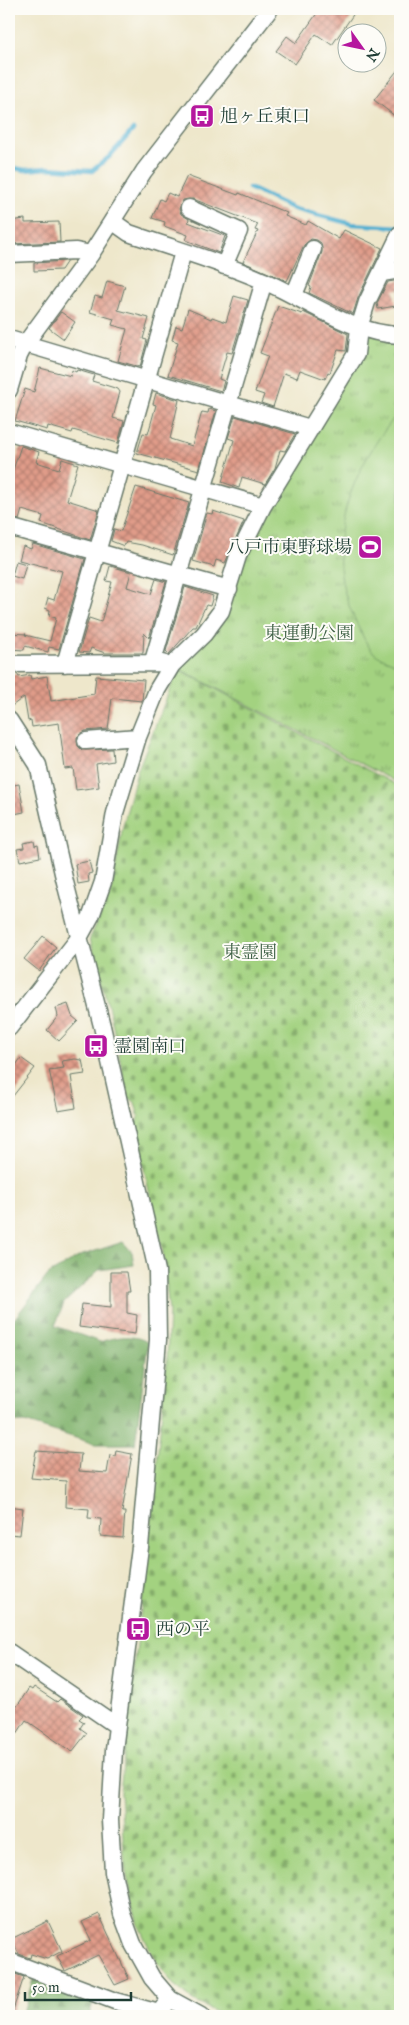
<svg xmlns="http://www.w3.org/2000/svg" width="409" height="2025" viewBox="0 0 409 2025" font-family="'IM FELL English','Noto Serif JP',serif">
<style>
.forest{fill:url(#forest-firs);stroke:#507851}
.cemetery{fill:url(#cemetery-stones);stroke:#61885a}
.park{fill:url(#park-tufts);stroke:#61885a}
.pitch{fill:#a3d280;stroke:#61885a}
.lines{fill:none;stroke-linecap:round;stroke-linejoin:round}
.stream{stroke:#53b0d1;stroke-width:4.5}
.building{fill:url(#building-cross-hatch)}
.minor-casing{stroke:#677869;stroke-width:19}
.minor{stroke:#fff;stroke-width:16}
.labels{text-anchor:middle;stroke-width:4;stroke-linejoin:round;paint-order:stroke}
.poi-label{font-size:18px;fill:#1f3d34;stroke:#fdfcf7;text-anchor:start}
.park-label{font-size:18px;fill:#406247;stroke:#fdfcf7}
</style>
<defs>
<pattern id="forest-firs" width="22" height="20" patternUnits="userSpaceOnUse" patternTransform="scale(1.25)"><rect width="22" height="20" fill="#82b46e"/><path d="M5 1l3.5 6h-7zM16 11l3.5 6h-7z" fill="#6a945b"/></pattern>
<pattern id="cemetery-stones" width="16" height="16" patternUnits="userSpaceOnUse" patternTransform="scale(1.25)"><rect width="16" height="16" fill="#a3d280"/><path d="M2 7V4a2 2 0 0 1 4 0v3zM10 15v-3a2 2 0 0 1 4 0v3z" fill="#84ac6a"/></pattern>
<pattern id="park-tufts" width="24" height="20" patternUnits="userSpaceOnUse" patternTransform="scale(1.25)"><rect width="24" height="20" fill="#a3d280"/><path d="M3 7l-1-3M5 7V3M7 7l1-3M15 17l-1-3M17 17v-4M19 17l1-3" fill="none" stroke="#84ac6a"/></pattern>
<pattern id="building-cross-hatch" width="8" height="8" patternUnits="userSpaceOnUse" patternTransform="scale(1.25)"><rect width="8" height="8" fill="#e09b89"/><path d="M0 0l8 8M0 8l8-8" fill="none" stroke="#b58071"/></pattern>
</defs>
<rect width="100%" height="100%" fill="#fdfcf7"/>
<filter id="ink" filterUnits="userSpaceOnUse"><feTurbulence type="fractalNoise" baseFrequency=".02" numOctaves="2"/><feDisplacementMap in="SourceGraphic" scale="10" xChannelSelector="R" yChannelSelector="G"/><feConvolveMatrix kernelMatrix="1 2 1 2 8 2 1 2 1" color-interpolation-filters="sRGB"/></filter>
<filter id="wash" filterUnits="userSpaceOnUse"><feTurbulence type="fractalNoise" baseFrequency=".0096" numOctaves="4" result="noise"/><feDisplacementMap in="SourceGraphic" scale="20" xChannelSelector="R" yChannelSelector="G"/><feGaussianBlur stdDeviation="1.12" result="paint"/><feColorMatrix in="noise" values="0 0 0 0 0 0 0 0 0 0 0 0 0 0 0 0 0 1.4 0 .05"/><feComposite in="paint" operator="in"/></filter>
<g filter="url(#wash)">
<rect width="100%" height="100%" fill="#eee7cb"/>
<path class="forest" d="M123 1242 132 1252 134 1265 99 1270 64 1303 55 1326 100 1342C113 1337 136 1333 148 1343L135 1444H95L25 1422 9 1423V1326L48 1275 80 1256Z
M33 1979 93 2002 89 2016H22Z"/>
<path class="cemetery" d="M178 669 400 787V2016H229L218 2013 194 2001 173 1984 153 1956 139 1926 125 1868 120 1792 148 1550 167 1361 169 1312 163 1252 134 1125 139 1118 135 1102 128 1097 111 1017 90 938 111 893 123 826 137 772Z"/>
<path class="park" d="M359 328 400 335V784L172 665 204 634 238 556 335 391Z"/>
<path class="pitch" d="M400 411V659L394 663C388 660 378 657 373 652 367 647 357 624 353 615 320 544 352 467 400 411Z"/>
<g class="lines">
<path class="stream" d="M9 167 25 170 47 168 92 171 109 157 133 130
M249 188 294 209 352 224 400 227"/>
</g>
<g id="blocks">
<path class="building" d="M320 9H357L332 45 316 34 295 64 276 51 287 36 296 43Z
M400 67V120L374 100Z
M187 176 238 195 239 193 287 213 285 216 306 225 308 221 339 239 344 230 382 248 358 298 353 314 309 293 311 287 309 286 322 252 321 243 317 240 311 239 304 245 287 281 243 262 258 231 255 230 258 224 193 199 183 200 179 209 181 214 189 219 188 222 225 236 219 253 186 240 188 235 164 226 165 222 152 218 160 199 164 201 168 193 177 197Z
M25 219V223L59 222 60 242 10 244 9 221Z
M67 261 61 270 34 271V263Z
M400 280V289L394 290 396 306 378 309 377 303 388 282Z
M107 281 125 286 118 310 149 318 143 339 147 340 140 367 118 361 127 329 112 325 114 319 90 312 95 296 102 298Z
M234 296 248 300 232 353 227 352 219 379 224 381 221 391 168 375 178 342 172 340 176 326 182 328 188 309 211 319 212 317 226 322Z
M278 306 302 314 303 312 348 334 346 351 338 350 330 373 328 372 325 379 300 370 297 378 284 373 273 407 261 403 264 395 255 392 268 356 260 353Z
M61 312 75 322 64 339 49 328Z
M40 368 71 376 72 370 76 372 77 370 94 375 92 381 118 389 120 392 113 418 124 421 118 443 73 430 72 433 48 426 47 430 15 421 25 389 34 392Z
M156 393 179 400 170 439 192 446 202 412 208 413 209 409 216 411 199 470 137 453 143 433 148 434 156 405 153 404Z
M235 416 295 434 285 451 280 450 275 468 265 484 242 477 239 488 222 482 234 440 228 438Z
M21 446 39 452 36 462 59 469 62 459 78 464 67 500 99 510 90 540 41 523 43 516 22 510 19 520 9 517V469L13 470Z
M136 487 189 503 173 555 142 545 126 542 124 546 111 541 114 529 121 531Z
M213 511 244 521 225 563 216 560 214 567 193 561 207 513 212 514Z
M33 544 85 559 59 649 49 647 48 652 25 646 24 650 9 649V633L26 634 25 635 50 641 56 618 49 616 50 610 45 608 48 598 54 600 62 571 19 560 23 546 31 549Z
M16 561 26 564 22 579 12 576Z
M110 566 131 572 127 587 151 594 156 579 166 582 149 638 144 633 143 653H105L91 648 89 653 79 652 89 618 101 622 112 582 106 581Z
M185 587 213 596 210 606 206 605 196 627H193L169 654 166 651Z
M9 674H17L19 677 30 675 31 679 47 676 51 701 94 694 96 676 144 680 142 701 112 698 108 729 85 731 77 737 78 746 82 750 112 749 113 761 96 764 99 787 76 790 73 768 65 769 59 723 32 727 31 720 28 721 24 697 9 708Z
M19 784 24 812 9 815V786Z
M34 841 35 846 38 845 40 857 20 861 17 849 24 848 23 843Z
M89 861 92 873 88 874 89 882 78 884 75 864Z
M43 936 56 947 39 971 24 959Z
M68 1004 72 1016 78 1021 59 1041 47 1030 58 1016 56 1008Z
M21 1058 35 1068 9 1101V1075Z
M75 1059 82 1060 85 1074 71 1076 76 1108 58 1111 49 1070 64 1068 62 1061Z
M111 1272H127L130 1291H127V1313L137 1315 135 1334 79 1327 82 1304 111 1307Z
M36 1451 81 1454 79 1471 107 1473 110 1455 115 1456 116 1451 132 1454 122 1512H125L123 1538 100 1536 101 1519 88 1518 89 1509 65 1507 66 1481 31 1478Z
M9 1506 23 1508 20 1535 9 1534Z
M34 1687 57 1702 60 1699 83 1715 79 1719 84 1722 80 1728 87 1733 72 1752 26 1720 9 1746V1707L14 1711 29 1688 32 1690Z
M99 1914 129 1979 115 1985 98 1955 65 1971 57 1956 91 1940 82 1922Z
M48 1921 62 1951 47 1959 31 1954 30 1958 19 1954 11 1939Z
M9 1972 24 1977 11 2016H9Z"/>
</g>
</g>
<g filter="url(#ink)">
<use href="#blocks" fill-opacity="0" stroke="#677869" stroke-width="1"/>
<g class="lines">
<defs>
<path id="minor" d="M189 208 239 231 224 266
M112 221 129 233C174 249 222 262 266 282 309 301 352 334 400 335
M9 254 76 251 91 254
M382 273 400 270
M294 295 313 249
M9 339 310 428
M9 390 19 356 25 344 91 254 144 171 270 9
M9 432 263 506
M9 527 229 589
M153 661 264 281
M9 664 163 663
M65 664 183 252
M9 720 38 765 65 882 102 1026 157 1271 158 1340 140 1547 114 1750 110 1820 113 1872 122 1914 133 1944 152 1978 170 1999 201 2016
M86 741 138 737
M9 1028 79 938 91 916 103 882 115 813 138 737 157 690 172 665 204 634 221 611 238 556 263 506 356 354 359 328 367 302 400 234
M9 1652 117 1726
M9 1961 115 2001 159 2013 170 1999"/>
</defs>
<use href="#minor" class="minor-casing"/>
<use href="#minor" class="minor"/>
</g>
</g>
<defs>
<symbol id="bus-square" viewBox="-11 -11 22 22"><rect x="-9" y="-9" width="18" height="18" rx="4" fill="#b5179e" stroke="#fdfcf7"/><path d="M-5-6H5V4H4V6H2V4H-2V6H-4V4H-5ZM-3.5-4V0h7V-4ZM-3.5 1.2v1.5H-2V1.2ZM2 1.2v1.5H3.5V1.2Z" fill="#fff"/></symbol>
<symbol id="stadium-square" viewBox="-11 -11 22 22"><rect x="-9" y="-9" width="18" height="18" rx="4" fill="#b5179e" stroke="#fdfcf7"/><path d="M0-5a6.5 5 0 1 0 0 10a6.5 5 0 1 0 0-10ZM-3.5-1.8h7v3.6h-7Z" fill="#fff"/></symbol>
</defs>
<g fill-rule="evenodd">
<use href="#bus-square" x="188" y="102" width="28" height="28"/>
<use href="#stadium-square" x="356" y="533" width="28" height="28"/>
<use href="#bus-square" x="82" y="1032" width="28" height="28"/>
<use href="#bus-square" x="124" y="1615" width="28" height="28"/>
</g>
<g class="labels">
<g class="poi-label">
<text x="220" y="122">旭ヶ丘東口</text>
<text x="352" y="553" text-anchor="end">八戸市東野球場</text>
<text x="114" y="1052">霊園南口</text>
<text x="156" y="1635">西の平</text>
</g>
<g class="park-label">
<text x="309" y="639">東運動公園</text>
<text x="250" y="958">東霊園</text>
</g>
</g>
<rect width="409" height="2025" fill="none" stroke="#fdfcf7" stroke-width="30"/>
<g transform="translate(362 48) rotate(123)"><circle r="24" fill="#fdfcf7" stroke="#a4b0a9"/>
<path d="M0-4L9 19L0 12L-9 19Z" fill="#b5179e"/>
<text y="-8" font-size="14" font-weight="bold" text-anchor="middle" fill="#1f3d34">N</text>
</g>
<path d="M25 1992v8h106v-8" fill="none" stroke="#1f3d34" stroke-width="2.5"/>
<text x="32" y="1992" font-size="15" fill="#1f3d34" stroke="#fdfcf7" stroke-width="4" paint-order="stroke">50 m</text>
</svg>
